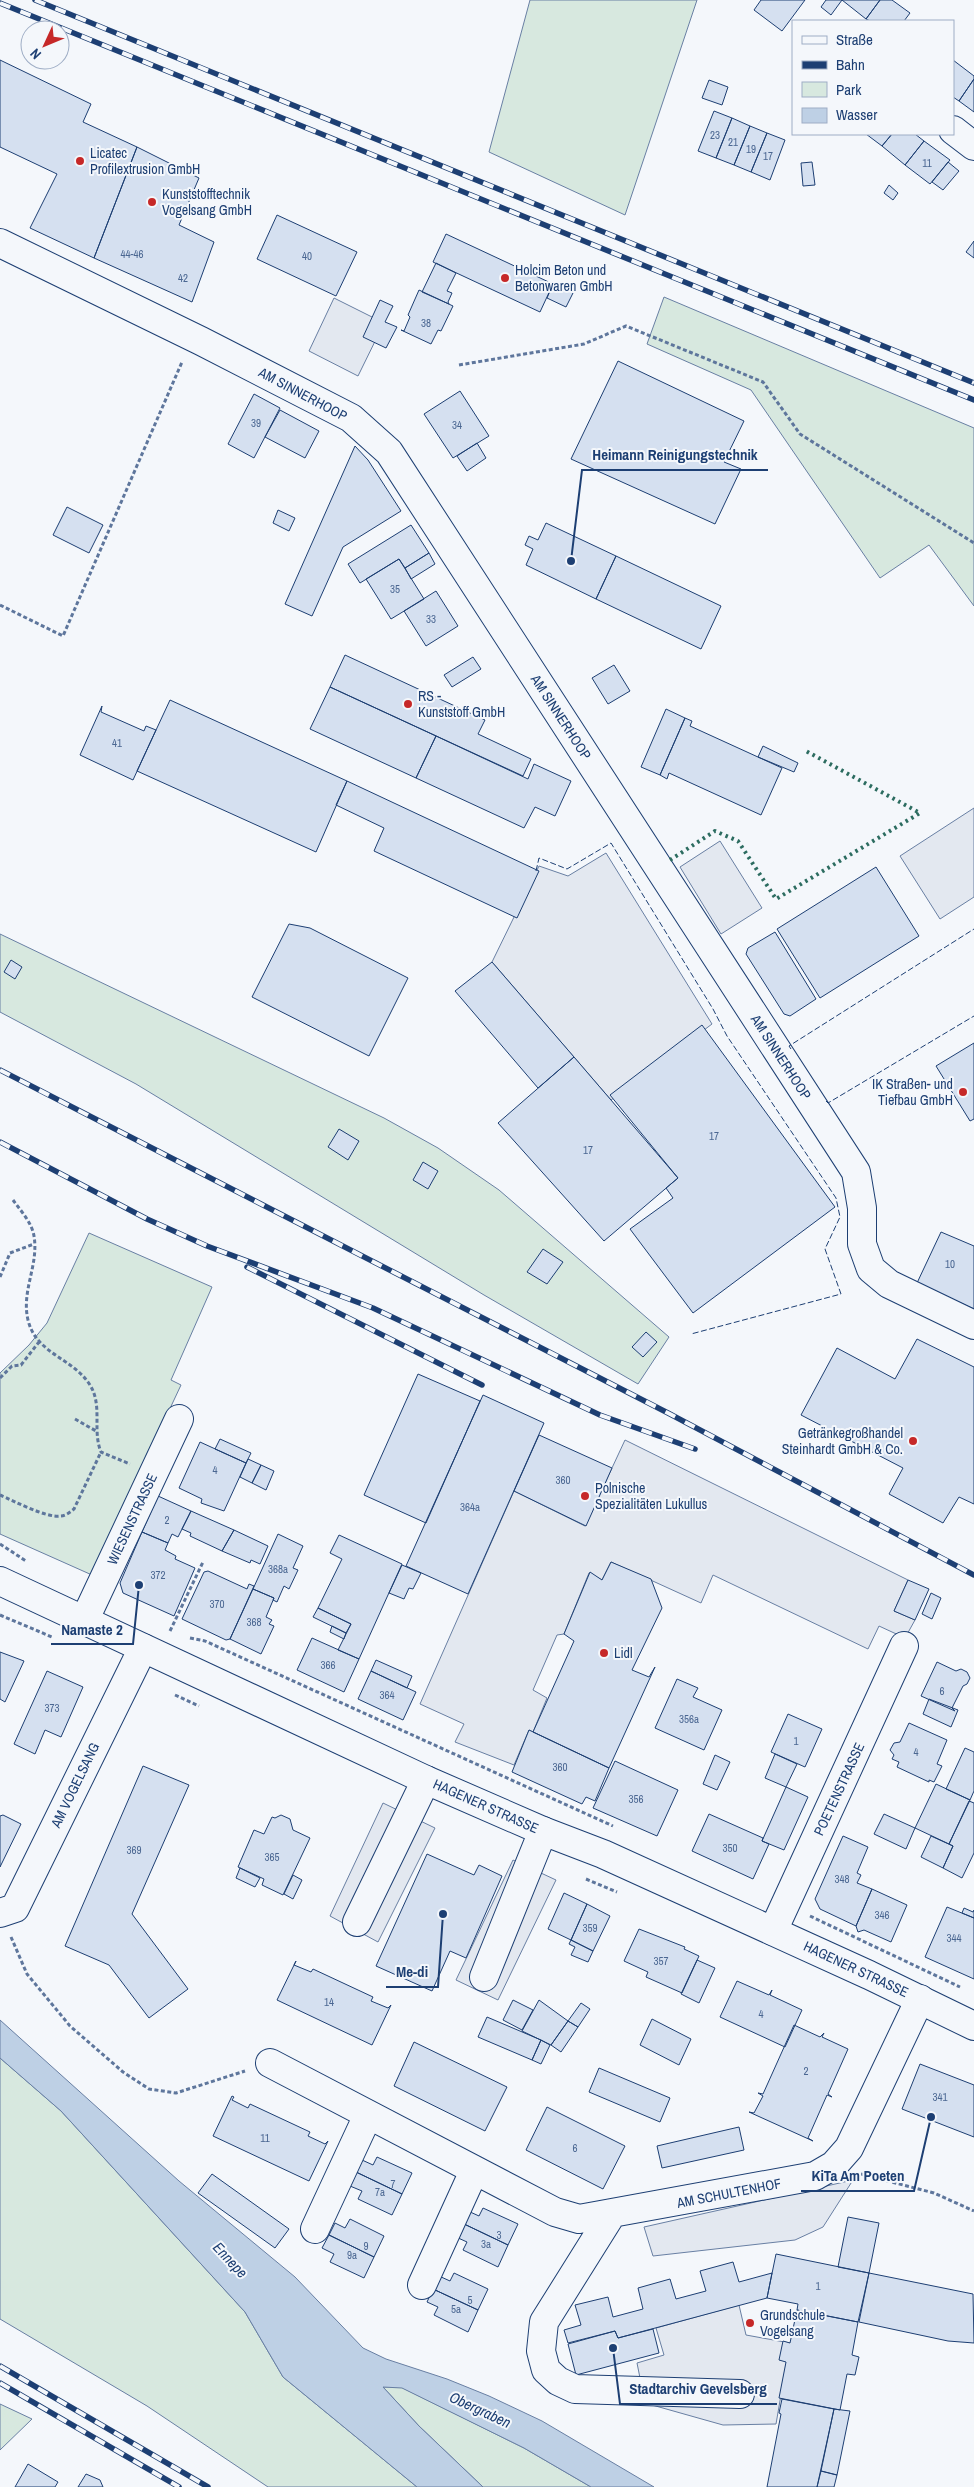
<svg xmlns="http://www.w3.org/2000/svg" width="974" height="2487" viewBox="0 0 974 2487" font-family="'Archivo Narrow',sans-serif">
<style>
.green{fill:#d7e8df;stroke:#687fa3}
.parking{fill:#e3e8f0;stroke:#687fa3}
.water{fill:#bed0e5;stroke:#687fa3}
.building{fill:#d5e0f0;stroke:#1d3f73}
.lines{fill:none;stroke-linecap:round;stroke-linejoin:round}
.minor-casing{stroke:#1d3f73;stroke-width:30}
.major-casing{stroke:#1d3f73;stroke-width:30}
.path{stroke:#5e769c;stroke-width:3;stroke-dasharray:4 2.5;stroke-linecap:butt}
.minor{stroke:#f4f7fb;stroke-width:28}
.major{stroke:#f4f7fb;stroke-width:28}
.rail-casing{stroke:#1d3f73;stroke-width:5.5}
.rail{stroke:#f4f7fb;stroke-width:4;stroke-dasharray:11;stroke-linecap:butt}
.hedge{stroke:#2c6c60;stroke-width:4;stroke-dasharray:2.5 4;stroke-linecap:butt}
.fence{stroke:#1d3f73;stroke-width:1;stroke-dasharray:6 2.5;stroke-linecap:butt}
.poi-dot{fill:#c62828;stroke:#f4f7fb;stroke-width:2}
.labels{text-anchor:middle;stroke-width:4;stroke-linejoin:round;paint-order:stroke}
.number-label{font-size:11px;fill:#4b6792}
.poi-label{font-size:14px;fill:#1d3f73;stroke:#f4f7fb;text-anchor:start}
.street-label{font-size:14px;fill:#1d3f73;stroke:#f4f7fb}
.water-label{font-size:15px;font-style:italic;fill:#1d3f73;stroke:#f4f7fb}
.leader{fill:none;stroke:#1d3f73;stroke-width:2}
.callout-dot{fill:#1d3f73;stroke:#f4f7fb;stroke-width:2}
.callout-label{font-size:15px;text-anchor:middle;font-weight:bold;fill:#1d3f73;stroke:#f4f7fb;stroke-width:4;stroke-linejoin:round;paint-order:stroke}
</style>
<rect width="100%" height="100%" fill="#f4f7fb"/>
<path class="green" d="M530 0H697L625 215 489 152Z
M664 297 974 428V606L929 545 880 578 751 390 647 344Z
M0 934 384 1118 438 1148 499 1190 669 1337 638 1384 484 1295 136 1084 0 1012Z
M89 1233 212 1287 171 1380 181 1385 92 1575 0 1534V1373L29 1345 47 1323Z
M0 2058 61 2111 245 2312 283 2377 417 2487H268L147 2406 0 2319Z
M383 2387H401L524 2448 591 2487H483L419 2426Z
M0 2404 32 2419 0 2450Z"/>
<path class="parking" d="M334 298 384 323 358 376 309 351Z
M974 808V897L940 919 900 856Z
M720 841 762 908 721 934 680 867Z
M606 853 712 1024 611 1100 492 962 539 866 568 876Z
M625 1440 908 1580 894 1611 915 1620 905 1638 879 1626 868 1649 713 1575 701 1603 611 1562 602 1580 589 1573 564 1634 557 1635 533 1690 547 1698 533 1732 529 1730 514 1765 455 1742 464 1724 420 1704 514 1491 585 1526Z
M383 1803 435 1828 378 1942 330 1916Z
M513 1860 556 1880 498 2000 456 1980Z
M853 2180 823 2227 795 2240 653 2256 644 2227Z
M739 2305 746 2335 790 2343 776 2424 723 2425 645 2403 637 2363 664 2355 656 2328Z"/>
<path class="water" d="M0 2020 179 2181 295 2277 363 2348 386 2359 447 2379 489 2396 542 2421 654 2487H591L524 2448 402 2388 383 2387 419 2426 483 2487H417L283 2377 245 2312 61 2111 0 2058Z"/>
<path class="building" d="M761 0H805L782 31 754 10Z
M826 0H842L831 15 821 7Z
M842 0H880L866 19Z
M880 0H892L910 13 904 21H870L866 19Z
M0 60 91 104 83 122 137 147 94 258 30 228 57 174 0 147Z
M953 60 974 76V79L959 101 953 97Z
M974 79V112L959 101Z
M709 80 728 87 722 105 702 98Z
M714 111 732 118 716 158 698 151Z
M732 118 750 126 734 165 716 158Z
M750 126 767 133 751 172 734 165Z
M767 133 785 140 770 180 751 172Z
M866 134H892L882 146Z
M892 134H915L924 141 905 165 882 146Z
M924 141 950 160 930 184 905 165Z
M137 147 199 178 179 225 214 242 192 302 94 258Z
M812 162 815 185 803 186 801 163Z
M948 162 959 171 943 190 932 182Z
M889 185 898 193 893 200 884 193Z
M277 215 357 252 336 296 257 259Z
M446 234 553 284 540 312 433 262Z
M974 241V258L966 252Z
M436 263 456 273 447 291 452 293 448 302 449 304 422 292Z
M553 284 573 293 566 307 547 298Z
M419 290 453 306 441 331 438 330 431 344 401 330 404 331 410 317 408 315Z
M380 300 393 306 385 322 397 327 386 348 363 337Z
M618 361 744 421 724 462 741 469 715 524 571 459Z
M460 391 489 436 453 458 424 414Z
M254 394 280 408 254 458 228 444Z
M280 410 319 431 305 458 265 437Z
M477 443 486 458 467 471 457 456Z
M355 446 368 460 401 511 343 547 312 616 285 604Z
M67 507 103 525 89 553 53 535Z
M278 510 295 518 289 531 273 523Z
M546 523 616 556 596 599 526 565 533 549 525 545 529 536 538 540Z
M411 525 429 553 405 568 399 559 360 583 348 564Z
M429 553 435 564 411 579 405 568Z
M616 556 721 606 701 649 596 599Z
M399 559 424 599 391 619 366 579Z
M436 591 458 626 426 646 404 611Z
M345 655 485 720 478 734 531 759 523 776 330 687Z
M473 657 481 669 452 687 444 675Z
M614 665 630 691 608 704 592 678Z
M330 687 436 736 416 778 310 729Z
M170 700 347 781 316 852 137 771Z
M102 706 101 712 144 731 146 726 156 730 133 780 80 755Z
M666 709 685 718 660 775 641 767Z
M685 718 692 721 690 726 782 768 761 815 669 773 667 779 660 775Z
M436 736 528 779 534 764 571 781 555 816 535 807 524 828 416 778Z
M763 746 798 763 794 772 758 757Z
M347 781 539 871 517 918 374 851 384 828 336 805Z
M876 867 919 936 820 998 777 929Z
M289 924 310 928 408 978 369 1056 252 997Z
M775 932 816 999 790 1016 784 1014 746 954 748 948Z
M11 960 22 967 15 979 4 972Z
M492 962 574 1057 538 1088 455 991Z
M702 1025 835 1207 693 1313 630 1229 673 1198 666 1188 678 1178 610 1095Z
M974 1043V1119L970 1121 936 1066Z
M574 1057 678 1178 604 1241 498 1123Z
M339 1129 359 1141 348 1160 328 1147Z
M423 1162 438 1171 428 1189 413 1180Z
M941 1232 974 1246V1309L917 1283Z
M543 1249 563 1262 547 1284 527 1272Z
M646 1332 657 1342 643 1357 632 1347Z
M917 1339 974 1367V1504L959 1497 943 1523 889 1494 903 1468 801 1415 837 1348 895 1379Z
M418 1374 480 1401 426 1523 364 1495Z
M483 1395 544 1423 468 1594 406 1566Z
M539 1435 612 1468 586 1526 514 1491Z
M220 1439 251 1453 246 1463 215 1449Z
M200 1442 246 1463 224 1511 201 1503 202 1499 179 1488Z
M248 1459 261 1465 252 1483 240 1477Z
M261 1465 274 1471 266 1490 252 1483Z
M158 1496 191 1511 178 1537 172 1534 168 1543 142 1532Z
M191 1511 234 1530 222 1551 190 1536 191 1533 182 1529Z
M234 1530 268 1546 260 1564 251 1560 250 1563 222 1551Z
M142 1532 168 1543 165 1550 176 1556 175 1559 195 1568 174 1616 123 1593 120 1583Z
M278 1534 303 1546 293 1568 298 1570 289 1589 284 1586 277 1602 273 1600 274 1598 253 1589Z
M339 1535 402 1564 359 1659 338 1650 351 1624 318 1608 342 1559 330 1553Z
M611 1562 651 1579 662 1608 632 1670 649 1677 655 1667 609 1768 533 1732 574 1641 564 1634 590 1572 602 1580Z
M402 1565 421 1573 413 1589 409 1588 404 1599 389 1593Z
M208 1571 247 1589 249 1584 254 1586 230 1639 226 1640 182 1619 204 1572Z
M908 1580 929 1589 915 1620 894 1611Z
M253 1589 274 1598 266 1617 272 1620 269 1624 274 1626 261 1654 230 1639Z
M931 1593 941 1598 932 1619 922 1614Z
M318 1608 351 1624 346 1633 313 1617Z
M332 1626 346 1633 344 1639 330 1632Z
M312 1638 359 1659 344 1692 297 1670Z
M0 1652 24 1661 5 1702 0 1699Z
M376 1660 412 1676 407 1688 371 1671Z
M937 1662 956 1671 961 1669 967 1672 970 1678 967 1684 963 1686 952 1708 955 1711 921 1696Z
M47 1671 83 1687 61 1737 45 1730 35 1754 14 1744Z
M371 1671 416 1692 403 1720 358 1699Z
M677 1679 698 1688 693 1697 722 1710 704 1750 655 1728Z
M929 1699 958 1710 951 1727 923 1714Z
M788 1714 822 1729 805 1767 771 1752Z
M909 1723 947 1740 937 1764 942 1766 934 1782 929 1780V1782L897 1767 899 1762 892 1759 894 1755 890 1750 894 1743 900 1742Z
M529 1730 609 1768 595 1801 586 1797 582 1804 512 1772Z
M965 1748 974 1752V1791L970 1800 946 1789Z
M775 1754 797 1764 786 1787 765 1778Z
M715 1755 730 1762 717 1790 703 1784Z
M615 1761 678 1790 657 1836 593 1808Z
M143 1766 189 1785 132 1914 188 1989 149 2018 109 1965 65 1946Z
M936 1784 970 1800 949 1844 915 1828Z
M786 1787 808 1797 784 1850 762 1841Z
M969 1801 974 1803V1853L962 1878 943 1868 953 1846 949 1844Z
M709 1814 763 1838 762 1841 769 1844 753 1879 692 1851Z
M884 1814 915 1828 906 1849 874 1834Z
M3 1815 21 1824 0 1867V1816Z
M281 1815 290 1819 293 1830 310 1838 283 1895 262 1885 264 1879 238 1867 254 1830 264 1834 272 1817 275 1818Z
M843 1836 868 1847 857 1873 861 1875 857 1883 872 1889 856 1926 820 1909 815 1899Z
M931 1836 953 1846 943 1868 921 1857Z
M427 1854 474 1875 479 1865 502 1876 466 1958 450 1951 432 1991 376 1966Z
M240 1868 260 1878 255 1887 236 1878Z
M293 1875 302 1880 293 1899 284 1894Z
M872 1889 907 1905 891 1942 864 1930 858 1932 856 1926Z
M564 1893 587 1904 571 1940 548 1929Z
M587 1904 610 1916 593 1951 571 1940Z
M947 1907 974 1918V1979L925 1957Z
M964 1908 973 1912 974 1910V1918L962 1913Z
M639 1929 685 1947 684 1949 699 1956 682 1993 646 1977 648 1972 624 1961Z
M571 1940 593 1951 588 1962 571 1955 575 1947 569 1944Z
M697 1960 715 1968 699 2003 681 1994Z
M296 1961 294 1965 311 1972 313 1969 373 1997 371 2001 388 2008 391 2005 372 2045 277 2000Z
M737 1981 769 1995 772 1990 770 1995 802 2010 785 2047 720 2017Z
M513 2000 533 2010 522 2030 503 2020Z
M539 2000 568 2021 551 2045 522 2031Z
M581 2003 590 2009 578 2027 568 2021Z
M487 2017 541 2040 532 2060 478 2037Z
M652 2019 691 2039 679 2065 640 2045Z
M568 2021 578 2027 561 2052 551 2045Z
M794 2025 820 2037 824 2033 822 2037 848 2049 828 2094 832 2097 827 2095 808 2138 813 2141 749 2112 754 2113 763 2096 758 2093 763 2094Z
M541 2040 550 2045 541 2064 532 2060Z
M414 2042 507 2087 485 2131 394 2086Z
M920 2064 974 2085V2137L902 2109Z
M599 2068 670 2098 660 2122 589 2092Z
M232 2096 234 2097 232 2100 248 2108 250 2104 310 2132 308 2136 325 2144 328 2141 309 2181 213 2136Z
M547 2107 625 2146 603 2189 526 2150Z
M739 2127 744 2150 662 2168 657 2146Z
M377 2157 412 2173 402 2194 356 2172 362 2160 373 2165Z
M356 2172 402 2194 392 2215 358 2199 362 2191 350 2186Z
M212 2174 289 2229 275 2248 198 2193Z
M483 2208 518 2224 508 2245 462 2223 468 2211 479 2216Z
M848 2217 879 2223 869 2273 838 2267Z
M350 2219 384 2236 374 2257 329 2235 335 2223 345 2228Z
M462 2223 508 2245 498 2267 463 2250 467 2242 456 2237Z
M329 2235 374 2257 364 2278 330 2262 334 2254 322 2248Z
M776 2254 869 2273 858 2322 797 2310 798 2304 767 2298Z
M733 2262 739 2282 772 2273 767 2298 618 2338 615 2331 568 2343 564 2330 581 2325 575 2305 608 2297 613 2317 643 2309 638 2288 670 2279 676 2299 706 2291 700 2271Z
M454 2273 488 2289 478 2310 433 2289 439 2276 450 2281Z
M869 2273 973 2294 974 2343 948 2341 859 2322Z
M433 2289 478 2310 468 2332 434 2315 438 2307 427 2302Z
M797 2310 858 2322 852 2355 859 2357 855 2375 847 2374 840 2410 779 2398 786 2362 779 2360 783 2341 790 2343Z
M653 2329 659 2353 576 2375 568 2344 615 2331 618 2338Z
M782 2399 834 2409 817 2487H767L781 2414 779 2413Z
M834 2409 850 2411 837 2475 821 2471Z
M28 2464 58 2482 55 2487H15Z
M821 2471 837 2475 834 2487H817Z
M86 2474 100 2480 103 2487H78Z"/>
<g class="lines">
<defs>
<path id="minor" d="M953 130 974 146
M0 243 201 341 351 418 389 452 856 1172 862 1208V1244L871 1269 889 1284 974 1325
M85 1619 179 1419
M0 1913 15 1908 143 1648
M357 1922 426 1780
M773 1931 904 1646
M484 1977 543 1831
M270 2063 555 2212 579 2219 815 2176 834 2165 849 2148 920 1999
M611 2215 544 2322 541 2351 546 2370 558 2381 575 2389 740 2394
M315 2229 368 2115
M422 2285 474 2171"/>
<path id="major" d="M0 1581 426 1780 543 1831 603 1854 869 1975 974 2026"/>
</defs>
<use href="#minor" class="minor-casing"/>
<use href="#major" class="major-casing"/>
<path class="path" d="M459 365 584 344 626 326 763 382 800 434 974 543
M0 605 63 636 182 362
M13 1200C21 1211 32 1223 34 1236 39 1265 21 1291 28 1320 36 1354 73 1358 90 1385 103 1406 92 1430 101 1452L130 1464
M0 1277 10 1253 34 1244
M0 1378 12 1366 21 1365 39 1342
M75 1419 96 1431
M0 1495C14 1501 46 1518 60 1516 66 1516 70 1512 74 1509L101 1452
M0 1544 26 1561
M0 1615 52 1637
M170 1631 203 1562
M190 1638 205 1641 613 1826
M175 1695 199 1706
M586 1879 617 1892
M810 1916 960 1987
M11 1937 27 1974 70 2026 123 2072 149 2089 176 2093 245 2071
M861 2174 934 2193 974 2211"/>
<use href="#minor" class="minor"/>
<use href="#major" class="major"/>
<defs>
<path id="rail" d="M35 0 974 383
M0 3 974 400
M0 1070 668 1413 974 1575
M0 1142 147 1219 207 1246 373 1308 600 1415 695 1449
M247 1267 482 1385
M0 2366 208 2487
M0 2383 179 2487"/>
</defs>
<use href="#rail" class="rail-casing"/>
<use href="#rail" class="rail"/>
<path class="hedge" d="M670 860 715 831 738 841 776 899 920 813 806 751"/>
<path class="fence" d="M536 871 539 858 567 869 611 843 713 1009 727 1036 836 1198 840 1217 825 1249 841 1294 691 1334
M791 1049 789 1046 974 929
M826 1101 828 1103 974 1016"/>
</g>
<g class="poi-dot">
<circle cx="80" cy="161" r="5"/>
<circle cx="152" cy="202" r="5"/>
<circle cx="505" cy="278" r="5"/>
<circle cx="408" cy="704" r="5"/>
<circle cx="963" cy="1092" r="5"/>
<circle cx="913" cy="1441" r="5"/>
<circle cx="585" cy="1496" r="5"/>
<circle cx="604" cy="1653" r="5"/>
<circle cx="750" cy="2323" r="5"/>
</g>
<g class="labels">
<g class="number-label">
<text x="715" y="139">23</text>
<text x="733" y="146">21</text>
<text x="751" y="153">19</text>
<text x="768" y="160">17</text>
<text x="927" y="167">11</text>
<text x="132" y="258">44-46</text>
<text x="307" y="260">40</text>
<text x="183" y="282">42</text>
<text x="426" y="327">38</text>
<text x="256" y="427">39</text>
<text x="457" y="429">34</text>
<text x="395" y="593">35</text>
<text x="431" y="623">33</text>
<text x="117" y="747">41</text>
<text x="714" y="1140">17</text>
<text x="588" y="1154">17</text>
<text x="950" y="1268">10</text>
<text x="215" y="1474">4</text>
<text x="563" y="1484">360</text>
<text x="470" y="1511">364a</text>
<text x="167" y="1524">2</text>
<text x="278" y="1573">368a</text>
<text x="158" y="1579">372</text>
<text x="217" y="1608">370</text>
<text x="254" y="1626">368</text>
<text x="328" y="1669">366</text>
<text x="942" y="1695">6</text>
<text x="387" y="1699">364</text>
<text x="52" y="1712">373</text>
<text x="689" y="1723">356a</text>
<text x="796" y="1745">1</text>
<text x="916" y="1756">4</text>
<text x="560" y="1771">360</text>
<text x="636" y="1803">356</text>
<text x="730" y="1852">350</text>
<text x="134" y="1854">369</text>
<text x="272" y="1861">365</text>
<text x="842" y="1883">348</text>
<text x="882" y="1919">346</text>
<text x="590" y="1932">359</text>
<text x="954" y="1942">344</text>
<text x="661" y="1965">357</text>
<text x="329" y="2006">14</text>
<text x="761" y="2018">4</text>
<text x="806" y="2075">2</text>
<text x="940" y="2101">341</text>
<text x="265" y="2142">11</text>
<text x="575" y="2152">6</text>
<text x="393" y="2188">7</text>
<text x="380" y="2196">7a</text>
<text x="499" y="2239">3</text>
<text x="486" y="2248">3a</text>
<text x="366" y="2250">9</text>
<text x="352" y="2259">9a</text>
<text x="818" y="2290">1</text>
<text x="470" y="2304">5</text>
<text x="456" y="2313">5a</text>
</g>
<g class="poi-label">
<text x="90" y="158">Licatec<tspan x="90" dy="16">Profilextrusion GmbH</tspan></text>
<text x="162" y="199">Kunststofftechnik<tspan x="162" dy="16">Vogelsang GmbH</tspan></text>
<text x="515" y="275">Holcim Beton und<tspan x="515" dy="16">Betonwaren GmbH</tspan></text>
<text x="418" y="701">RS -<tspan x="418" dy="16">Kunststoff GmbH</tspan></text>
<text x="953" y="1089" text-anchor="end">IK Straßen- und<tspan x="953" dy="16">Tiefbau GmbH</tspan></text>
<text x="903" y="1438" text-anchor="end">Getränkegroßhandel<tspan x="903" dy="16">Steinhardt GmbH &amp; Co.</tspan></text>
<text x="595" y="1493">Polnische<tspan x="595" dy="16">Spezialitäten Lukullus</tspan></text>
<text x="614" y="1658">Lidl</text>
<text x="760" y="2320">Grundschule<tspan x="760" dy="16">Vogelsang</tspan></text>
</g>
<g class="street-label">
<text transform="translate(303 394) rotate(28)" y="5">AM SINNERHOOP</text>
<text transform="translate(561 717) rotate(57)" y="5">AM SINNERHOOP</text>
<text transform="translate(781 1057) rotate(57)" y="5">AM SINNERHOOP</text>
<text transform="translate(132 1519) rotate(-65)" y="5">WIESENSTRASSE</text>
<text transform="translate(75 1785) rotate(-64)" y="5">AM VOGELSANG</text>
<text transform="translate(839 1789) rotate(-65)" y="5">POETENSTRASSE</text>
<text transform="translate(486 1806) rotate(24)" y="5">HAGENER STRASSE</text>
<text transform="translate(856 1969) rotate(25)" y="5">HAGENER STRASSE</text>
<text transform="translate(729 2193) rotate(-11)" y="5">AM SCHULTENHOF</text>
</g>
<g class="water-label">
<text transform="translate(230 2260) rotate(47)" y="5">Ennepe</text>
<text transform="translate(480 2410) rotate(25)" y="5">Obergraben</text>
</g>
</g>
<path class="leader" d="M571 561L582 470H768M139 1585L133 1644H51M443 1914L438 1987H386M931 2117L914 2191H801M613 2348L620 2404H777"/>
<g class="callout-dot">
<circle cx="571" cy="561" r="5"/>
<circle cx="139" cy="1585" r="5"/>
<circle cx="443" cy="1914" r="5"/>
<circle cx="931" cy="2117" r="5"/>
<circle cx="613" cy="2348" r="5"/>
</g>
<g class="callout-label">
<text x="675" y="460">Heimann Reinigungstechnik</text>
<text x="92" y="1635">Namaste 2</text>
<text x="412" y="1977">Me-di</text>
<text x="858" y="2181">KiTa Am Poeten</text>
<text x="698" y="2394">Stadtarchiv Gevelsberg</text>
</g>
<rect x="792" y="20" width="162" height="115" fill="#f4f7fb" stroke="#9eadc5"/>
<rect x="802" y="36" width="25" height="8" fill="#f4f7fb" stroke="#9eadc5"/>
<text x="836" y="45" font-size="15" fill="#1d3f73">Straße</text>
<rect x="802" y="61" width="25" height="8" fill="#1d3f73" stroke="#9eadc5"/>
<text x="836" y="70" font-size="15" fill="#1d3f73">Bahn</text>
<rect x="802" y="82" width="25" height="15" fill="#d7e8df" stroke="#9eadc5"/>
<text x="836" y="95" font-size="15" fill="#1d3f73">Park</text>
<rect x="802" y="108" width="25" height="15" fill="#bed0e5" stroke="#9eadc5"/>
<text x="836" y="120" font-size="15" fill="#1d3f73">Wasser</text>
<g transform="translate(45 45) rotate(226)"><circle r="24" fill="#f4f7fb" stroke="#9eadc5"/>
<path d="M0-4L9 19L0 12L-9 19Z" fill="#c62828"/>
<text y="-8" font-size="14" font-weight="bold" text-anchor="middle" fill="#1d3f73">N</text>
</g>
</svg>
